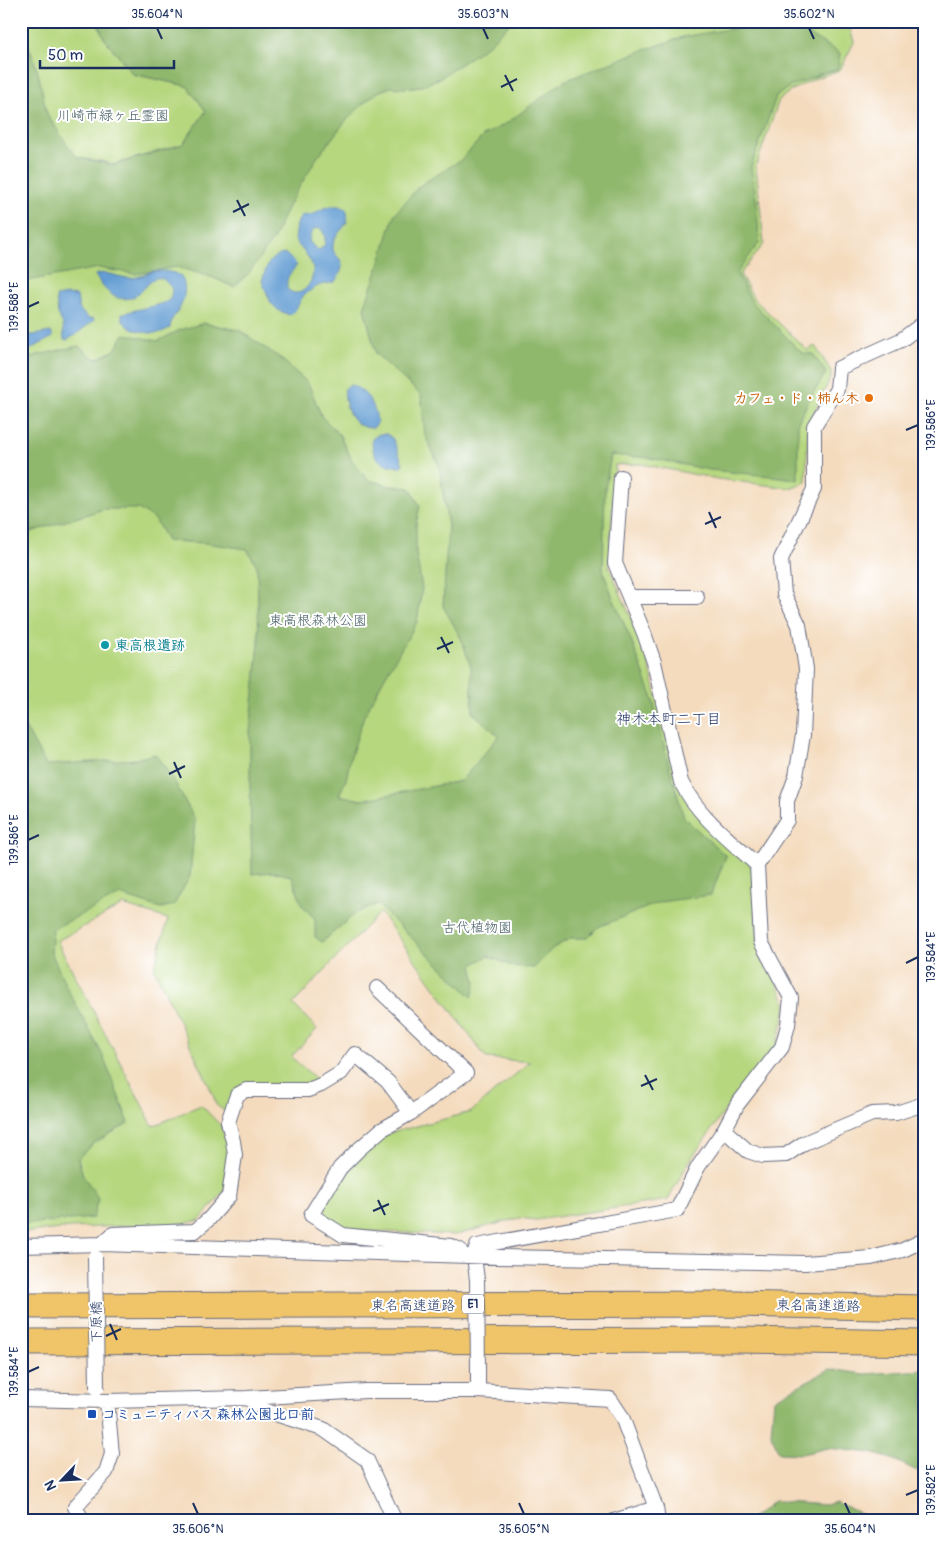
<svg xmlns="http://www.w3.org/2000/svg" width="945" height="1542" viewBox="0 0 945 1542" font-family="Pangolin,'Klee One',sans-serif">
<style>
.green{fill:#b6d77e;stroke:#68836e}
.forest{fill:#90b86d;stroke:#567466}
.water{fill:#649dd3;stroke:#406698;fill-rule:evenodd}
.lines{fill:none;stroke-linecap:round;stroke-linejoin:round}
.minor-casing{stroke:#676b80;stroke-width:16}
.motorway-casing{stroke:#676b80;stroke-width:27}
.minor{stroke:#fff;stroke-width:14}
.motorway{stroke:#f0c469;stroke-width:25}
.minor-bridge-casing{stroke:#676b80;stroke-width:16;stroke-linecap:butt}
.minor-bridge{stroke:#fff;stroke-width:14}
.ticks{fill:none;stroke:#1b2f5e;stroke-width:2}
.food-dot{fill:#e8710a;stroke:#fff;stroke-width:2}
.culture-dot{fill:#0f9aa8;stroke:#fff;stroke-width:2}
.transit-dot{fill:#1a4fb4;stroke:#fff;stroke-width:2}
.labels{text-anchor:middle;stroke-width:4;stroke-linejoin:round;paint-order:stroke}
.shield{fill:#fff;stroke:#5f6d8e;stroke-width:1}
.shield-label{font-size:12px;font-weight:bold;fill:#1b2f5e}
.park-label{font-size:14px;fill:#4a6168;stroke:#fff}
.food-label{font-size:14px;font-weight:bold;fill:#c56008;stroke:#fff;text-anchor:end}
.culture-label{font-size:14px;font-weight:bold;fill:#0d838f;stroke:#fff;text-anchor:start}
.street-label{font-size:14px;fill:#1b2f5e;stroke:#fff}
.transit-label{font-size:14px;font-weight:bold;fill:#164399;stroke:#fff;text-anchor:start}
.neighbourhood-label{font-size:15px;fill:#1b2f5e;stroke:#fff}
.neatline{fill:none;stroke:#1b2f5e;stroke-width:2}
.ticks-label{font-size:12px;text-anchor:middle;fill:#1b2f5e}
</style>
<rect width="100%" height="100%" fill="#fff"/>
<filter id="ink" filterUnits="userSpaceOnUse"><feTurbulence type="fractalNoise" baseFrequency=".02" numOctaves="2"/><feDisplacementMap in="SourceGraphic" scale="10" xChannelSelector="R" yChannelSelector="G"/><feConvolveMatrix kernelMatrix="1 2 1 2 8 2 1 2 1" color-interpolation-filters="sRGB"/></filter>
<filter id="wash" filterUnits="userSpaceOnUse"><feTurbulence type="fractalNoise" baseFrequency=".0096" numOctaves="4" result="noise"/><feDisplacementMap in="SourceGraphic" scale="20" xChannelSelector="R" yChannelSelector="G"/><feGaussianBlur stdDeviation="1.12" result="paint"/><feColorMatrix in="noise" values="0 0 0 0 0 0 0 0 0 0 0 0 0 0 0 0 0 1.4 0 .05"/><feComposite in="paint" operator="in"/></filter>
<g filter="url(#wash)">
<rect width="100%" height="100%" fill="#f4dbbe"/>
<path class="green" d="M21 21H97L104 38 133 74 187 86 206 111 183 144 113 165 99 160 100 161 95 262 352 92 488 21H848L854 42 840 70 814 79 790 91 779 100 756 166 764 244 740 274 754 299 807 350 815 346 831 371V377L808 425 806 482 790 488 718 479 641 464 615 465 609 566 647 656 678 784 749 862 753 872 758 943 787 1005 777 1044 731 1102 687 1165 668 1200 536 1220 519 1218 455 1235 344 1230 316 1213 346 1170 382 1135 471 1112 530 1062 486 1058 380 912 293 1004 317 1029 291 1057 320 1082 296 1088 245 1087 226 1112 216 1105 213 1094 154 968 168 919 123 905 57 941 153 1126 201 1105 222 1127 229 1148 224 1192 200 1220 183 1224 71 1228 21 1233Z"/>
<path class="forest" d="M97 21H512L488 45 440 78 422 86 404 88 391 87 378 92 364 103 344 123 316 159 288 206 273 240 248 274 234 287 211 277 177 267 135 274 98 268 21 282V35L26 38 38 72 47 114 66 143 77 157 113 165 183 144 206 111 187 86 133 74 104 38Z
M779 27 808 34 840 53 838 69 823 73 787 88 776 97 751 167 757 206 759 243 737 273 752 302 802 353 813 354 826 373 812 395 798 422V480L781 477 710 470 650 458 611 455 605 489 603 570 613 598 631 640 652 696 667 758 684 818 726 856 711 895 660 902 598 927 587 938H571L552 949 534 968 512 966 488 956 472 965 476 982 472 997 377 904 356 913 322 942 315 937V919L302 905 292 876 273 872 252 874 250 787V732L259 643 257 566 247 549 205 543 167 541 155 519 138 509H104L21 535V361L38 355 78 346 96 359 115 350 124 334 158 341 180 330 204 323 239 330 280 358 308 383 322 417 339 434 353 462 368 480 391 486 410 488 420 506 416 524V553L422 588 417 622 383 680 364 716 350 759 346 780 339 795 361 800 461 781 499 736 473 713 471 667 461 638 443 606 448 527 439 466 425 435 421 395 376 354 364 308 380 262 394 215 419 186 461 160 483 136 507 123 564 81 641 51 683 37 729 29Z
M21 720 46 765 136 759 155 754 173 779 195 820 190 876 174 905 161 908 120 895 53 929 51 952 66 986 102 1054 129 1123 94 1143 78 1158 83 1175 98 1198 93 1218 26 1224 21 1222Z
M830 1369 864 1374 924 1370V1471L915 1470 892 1459 871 1453 828 1448 802 1454 779 1453 771 1434 774 1399Z
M774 1501 825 1505 835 1502 878 1521H748Z"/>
<path class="water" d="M331 206H340L346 209C353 229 334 229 333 246 331 258 350 257 338 277 333 286 327 282 318 286 314 288 309 291 305 294 298 301 299 310 289 315L278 310 271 303 262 281C267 266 269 255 286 254L297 265C290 275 286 274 287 289 301 302 315 281 313 268 311 257 300 249 295 240L297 224 301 216 314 214 322 209ZM320 228C325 233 326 239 324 246L319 250 314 247 309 241 311 233 314 229Z
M153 271C163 271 172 271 181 276 187 287 185 299 178 311 173 319 172 316 170 328 166 330 162 332 158 333 146 334 120 329 122 314 131 310 164 305 169 300 172 297 171 293 172 289 157 267 152 282 139 293 120 308 104 291 95 275 106 270 118 278 130 278 138 278 146 274 153 271Z
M67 295 77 296 79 309 89 319 93 318 94 321C84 327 77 335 67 340H64L63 324 58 314 56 297Z
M51 332 53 337 29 350 24 348 21 349V337Z
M351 385C367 391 377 407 377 424L373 428C352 429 343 406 345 388Z
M379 434H387L393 439 403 464 399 467C381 464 372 459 372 439Z"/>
</g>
<g filter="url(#ink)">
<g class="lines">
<defs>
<path id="minor" d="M621 477 615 563 644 633 654 662 681 782C698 816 730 840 757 865
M630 597H697
M377 988 466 1073 411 1113 381 1130 358 1150 340 1168 311 1215 343 1235 451 1246 460 1250
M724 1130 748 1151 763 1156 786 1155 804 1143 872 1114 896 1113 924 1104
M102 1244 113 1234 195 1231 209 1219 229 1196 235 1155 233 1141 228 1122 237 1095 246 1090H308L321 1085 341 1073 355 1054 388 1082 411 1113
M21 1246 102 1244 498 1257 805 1263 871 1258 903 1250 924 1240
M477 1280 474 1256 477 1246 677 1210 698 1167 724 1130 737 1105 782 1047 788 1025 791 998 761 942 757 865 787 820V801L796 776 803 735 806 669 799 625 784 594 781 559 814 489V426L837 389 839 368 901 340 924 323
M478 1369V1391
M247 1398 266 1411 323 1429 367 1460 395 1521
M21 1399 107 1401 247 1398 366 1391H478L610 1399 622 1417 656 1508 658 1521
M83 1521 75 1507 106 1472 112 1454 107 1401
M614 1521 656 1508"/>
<path id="motorway" d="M21 1306 737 1304 924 1308
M21 1342 736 1340 924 1343"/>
</defs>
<use href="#minor" class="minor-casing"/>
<use href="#motorway" class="motorway-casing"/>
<use href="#minor" class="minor"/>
<use href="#motorway" class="motorway"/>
<defs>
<path id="minor-bridge" d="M95 1257 97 1388
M477 1280 478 1369"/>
</defs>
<use href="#minor-bridge" class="minor-bridge-casing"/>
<use href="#minor-bridge" class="minor-bridge"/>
</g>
</g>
<path class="ticks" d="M157 28 162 39M483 28 488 39M809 28 814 39M505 75 513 91M501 87 517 79M237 200 245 216M233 212 249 204M28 307 39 302M906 430 918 425M709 512 716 528M705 524 721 517M441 637 449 653M437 649 453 642M174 762 181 778M169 774 185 766M28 840 39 835M906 963 918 957M645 1075 653 1090M641 1086 657 1079M378 1200 385 1215M373 1211 389 1204M110 1324 117 1340M106 1336 121 1329M28 1372 39 1367M906 1495 918 1490M193 1503 198 1514M519 1503 524 1514M845 1503 850 1514"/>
<circle class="food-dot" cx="869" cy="398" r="5"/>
<circle class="culture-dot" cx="105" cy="645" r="5"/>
<rect class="transit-dot" x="87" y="1409" width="10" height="10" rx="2.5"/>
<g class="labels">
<rect class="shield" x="462" y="1294.5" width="22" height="19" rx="4"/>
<g class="shield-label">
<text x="473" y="1308">E1</text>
</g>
<g class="park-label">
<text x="113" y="120">川崎市緑ヶ丘霊園</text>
<text x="318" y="625">東高根森林公園</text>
<text x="477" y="932">古代植物園</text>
</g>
<g class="food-label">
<text x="859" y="403">カフェ・ド・柿ん木</text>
</g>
<g class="culture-label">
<text x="115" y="650">東高根遺跡</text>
</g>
<g class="street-label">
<text x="413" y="1310">東名高速道路</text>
<text transform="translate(818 1305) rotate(1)" y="5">東名高速道路</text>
<text transform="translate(96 1322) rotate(-91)" y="5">下原橋</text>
</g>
<g class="transit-label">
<text x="102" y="1419">コミュニティバス 森林公園北口前</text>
</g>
<g class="neighbourhood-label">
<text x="669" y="724">神木本町二丁目</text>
</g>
</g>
<rect width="945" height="1542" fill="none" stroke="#fff" stroke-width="55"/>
<g transform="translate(62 1480) rotate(245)" stroke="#ffffff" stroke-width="4" paint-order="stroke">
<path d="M0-4L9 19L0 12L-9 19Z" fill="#1b2f5e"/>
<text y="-8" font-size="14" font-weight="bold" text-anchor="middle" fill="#1b2f5e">N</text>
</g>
<path d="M40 60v8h134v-8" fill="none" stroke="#1b2f5e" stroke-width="2.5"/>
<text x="48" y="60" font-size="15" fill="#1b2f5e" stroke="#ffffff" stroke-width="4" paint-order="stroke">50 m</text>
<rect x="28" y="28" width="890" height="1486" class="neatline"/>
<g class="ticks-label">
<text x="157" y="18">35.604°N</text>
<text x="483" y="18">35.603°N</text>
<text x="809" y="18">35.602°N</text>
<text transform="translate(14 307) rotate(-90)" y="4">139.588°E</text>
<text transform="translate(931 425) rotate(-90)" y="4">139.586°E</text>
<text transform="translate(14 840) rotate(-90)" y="4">139.586°E</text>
<text transform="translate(931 957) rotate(-90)" y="4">139.584°E</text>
<text transform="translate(14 1372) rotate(-90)" y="4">139.584°E</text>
<text transform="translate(931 1490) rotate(-90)" y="4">139.582°E</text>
<text x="198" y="1533">35.606°N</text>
<text x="524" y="1533">35.605°N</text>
<text x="850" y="1533">35.604°N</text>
</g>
</svg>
